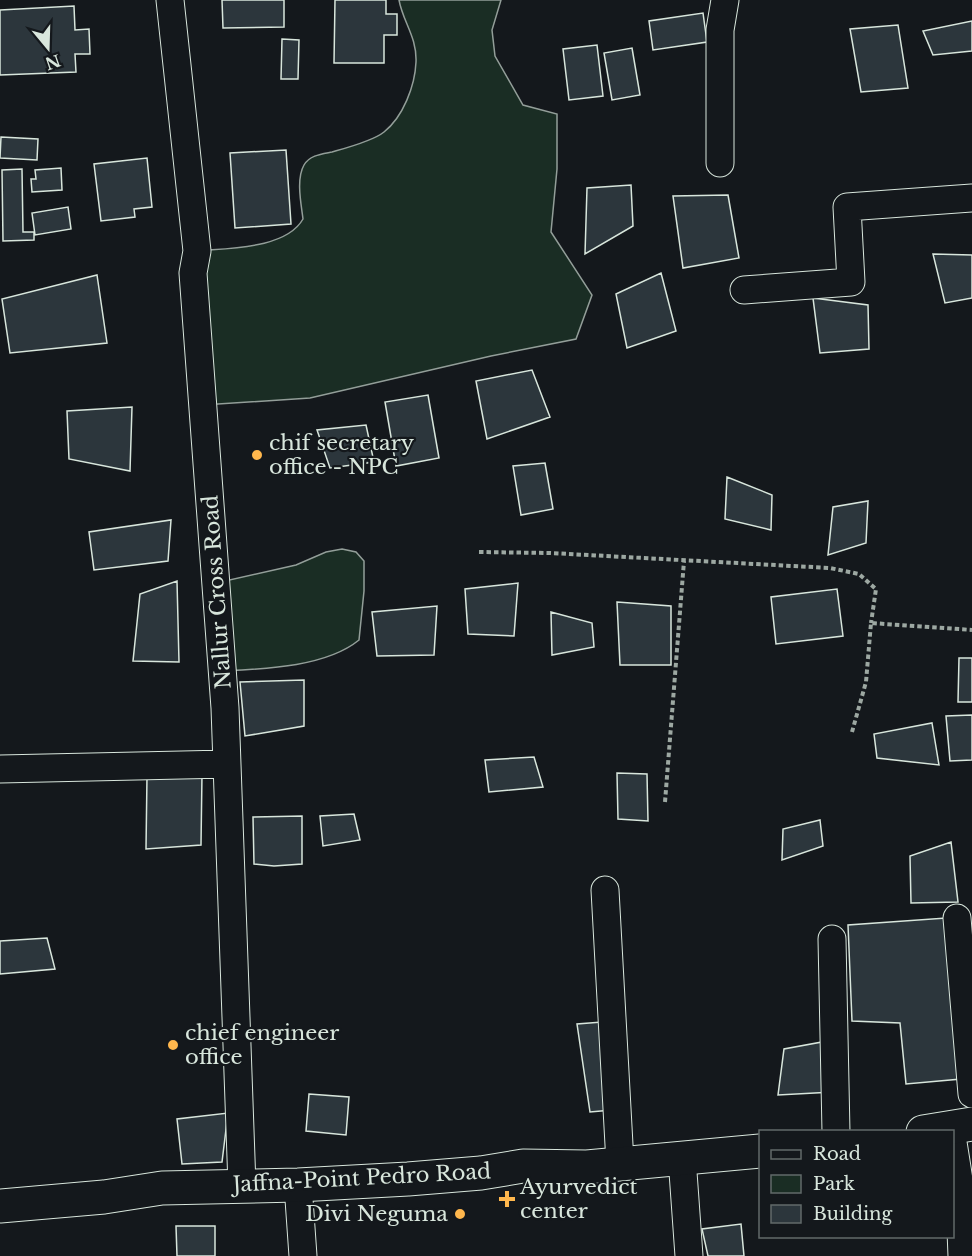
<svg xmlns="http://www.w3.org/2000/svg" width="972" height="1256" viewBox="0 0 972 1256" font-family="'Libre Baskerville',serif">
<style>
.green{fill:#1a2d24;stroke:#939e99;stroke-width:1.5}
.building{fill:#2c363c;stroke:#d8e6dc;stroke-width:1.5}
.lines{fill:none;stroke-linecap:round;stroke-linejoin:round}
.minor-casing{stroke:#d8e6dc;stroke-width:29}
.major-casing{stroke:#d8e6dc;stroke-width:35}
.path{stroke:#9da8a2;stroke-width:4;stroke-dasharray:4.5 3;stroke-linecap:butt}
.minor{stroke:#14181c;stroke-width:27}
.major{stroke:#14181c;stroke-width:33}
.poi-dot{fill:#ffb74d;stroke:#14181c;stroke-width:2}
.labels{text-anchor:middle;stroke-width:4.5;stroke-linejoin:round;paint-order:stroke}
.poi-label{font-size:21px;fill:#d8e6dc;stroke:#14181c;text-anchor:start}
.street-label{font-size:21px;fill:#d8e6dc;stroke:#14181c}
</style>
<rect width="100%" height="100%" fill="#14181c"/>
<path class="green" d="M399 0H501L492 30 495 56 523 105 557 114V169L551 232 592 295 576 339 491 356 310 398 203 405 197 251C228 248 286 249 303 219 301 203 296 179 304 165 310 155 322 154 332 152 346 148 373 141 384 132 403 117 415 86 416 62 417 37 403 22 399 0Z
M342 549 356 552 364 561V591L359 640C326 667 264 669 222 671L216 583 296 565 326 552Z"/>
<path class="building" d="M222 0H284V27L223 28Z
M335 0H386V14H397V35H384V63H334Z
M74 6 75 30 89 29 90 54H75L76 72 0 75V10Z
M703 13 707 42 653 50 649 21Z
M972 21V51L933 55 923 31Z
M898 25 908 88 861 92 850 29Z
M282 39 299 40 298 79H281Z
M597 45 603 96 569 100 563 49Z
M632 48 640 95 612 100 604 53Z
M1 137 38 139 37 160 0 158Z
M286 150 291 224 235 228 230 153Z
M147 158 152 207 134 209 135 217 101 221 94 164Z
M61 168 62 190 32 192 31 179H36L35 170Z
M22 169 23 232H34V240L3 241 2 170Z
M631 185 633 226 585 254 587 188Z
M728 195 739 258 683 268 673 196Z
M68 207 71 229 35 235 32 213Z
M933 254 972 255V298L945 303Z
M661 273 676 331 627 348 616 294Z
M97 275 107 343 10 353 2 299Z
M813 298 868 305 869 349 820 353Z
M532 370 550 417 487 439 476 381Z
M428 395 439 458 396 466 385 402Z
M132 407 130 471 69 459 67 411Z
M366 425 374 462 330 468 317 430Z
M545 463 553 509 521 515 513 466Z
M727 477 772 495 771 530 725 519Z
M868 501 866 543 828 555 833 507Z
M171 520 168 561 94 570 89 532Z
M177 581 179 662 133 661 140 594Z
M518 583 514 636 468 634 465 589Z
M837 589 843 636 776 644 771 597Z
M617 602 671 606V665H620Z
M437 606 434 655 377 656 372 612Z
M551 612 592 623 594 647 552 655Z
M959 658H972V702H958Z
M304 680V726L245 736 240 682Z
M972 715V760L950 761 946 716Z
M932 723 939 765 877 758 874 734Z
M534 757 543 787 489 792 485 760Z
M617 773 647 774 648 821 618 819Z
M202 774 201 845 146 849 147 776Z
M354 814 360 840 323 846 320 816Z
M302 816V864L274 866 254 864 253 817Z
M820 820 823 846 782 860 783 829Z
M951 842 958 902 911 903 910 856Z
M946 918 961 1079 906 1084 900 1023 852 1021 848 925Z
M47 938 55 969 0 974V941Z
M602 1022 612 1110 590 1112 577 1024Z
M833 1040V1092L778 1095 784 1049Z
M309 1094 349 1097 346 1135 306 1131Z
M228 1113 222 1162 182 1164 177 1119Z
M741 1224 744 1256H708L702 1229Z
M176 1226H215V1256H177Z"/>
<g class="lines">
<defs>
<path id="minor" d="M170 0 197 251 193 273 225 708 242 1186
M720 163V30L725 0
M744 290 851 282 847 207 972 198
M0 769 227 764
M605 890 620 1163
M957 918 972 1094
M832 939 836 1132
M952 1136 959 1180 962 1256
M682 1158 689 1256
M298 1185 303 1256"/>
<path id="major" d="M923 1132 972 1124
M0 1206 104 1197 162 1188 298 1185 408 1179 481 1173 523 1166 587 1167 760 1151"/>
</defs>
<use href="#minor" class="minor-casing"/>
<use href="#major" class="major-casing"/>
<path class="path" d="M479 552 550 553 830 568 859 574 876 589 871 623
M852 732 866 682 871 623 972 630
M665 802 684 561"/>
<use href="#minor" class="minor"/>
<use href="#major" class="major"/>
</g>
<g class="poi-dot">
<circle cx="257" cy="455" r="6"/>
<circle cx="173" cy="1045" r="6"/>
<path d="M504 1190h6v6h6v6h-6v6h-6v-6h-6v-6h6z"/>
<circle cx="460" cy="1214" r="6"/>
</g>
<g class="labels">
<g class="poi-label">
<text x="269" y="450">chif secretary<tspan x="269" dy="24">office - NPC</tspan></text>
<text x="185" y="1040">chief engineer<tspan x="185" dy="24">office</tspan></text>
<text x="520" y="1194">Ayurvedict<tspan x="520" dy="24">center</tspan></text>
<text x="448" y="1221" text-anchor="end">Divi Neguma</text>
</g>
<g class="street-label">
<text transform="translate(217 592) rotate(-94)" y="7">Nallur Cross Road</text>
<text transform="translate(362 1178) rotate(-3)" y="7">Jaffna-Point Pedro Road</text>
</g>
</g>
<rect x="759" y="1130" width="195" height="108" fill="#14181c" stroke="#626a69" stroke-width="1.5"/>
<rect x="771" y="1150" width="30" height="9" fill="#14181c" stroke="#626a69" stroke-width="1.5"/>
<text x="813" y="1160" font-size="18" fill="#d8e6dc">Road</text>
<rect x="771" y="1175" width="30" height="18" fill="#1a2d24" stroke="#626a69" stroke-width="1.5"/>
<text x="813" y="1190" font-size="18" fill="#d8e6dc">Park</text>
<rect x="771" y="1205" width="30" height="18" fill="#2c363c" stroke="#626a69" stroke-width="1.5"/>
<text x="813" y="1220" font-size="18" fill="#d8e6dc">Building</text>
<g transform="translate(48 48) rotate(161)" stroke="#14181c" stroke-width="4.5" paint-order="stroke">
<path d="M0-4.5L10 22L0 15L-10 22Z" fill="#d8e6dc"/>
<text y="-9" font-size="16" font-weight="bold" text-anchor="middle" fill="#d8e6dc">N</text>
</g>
</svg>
